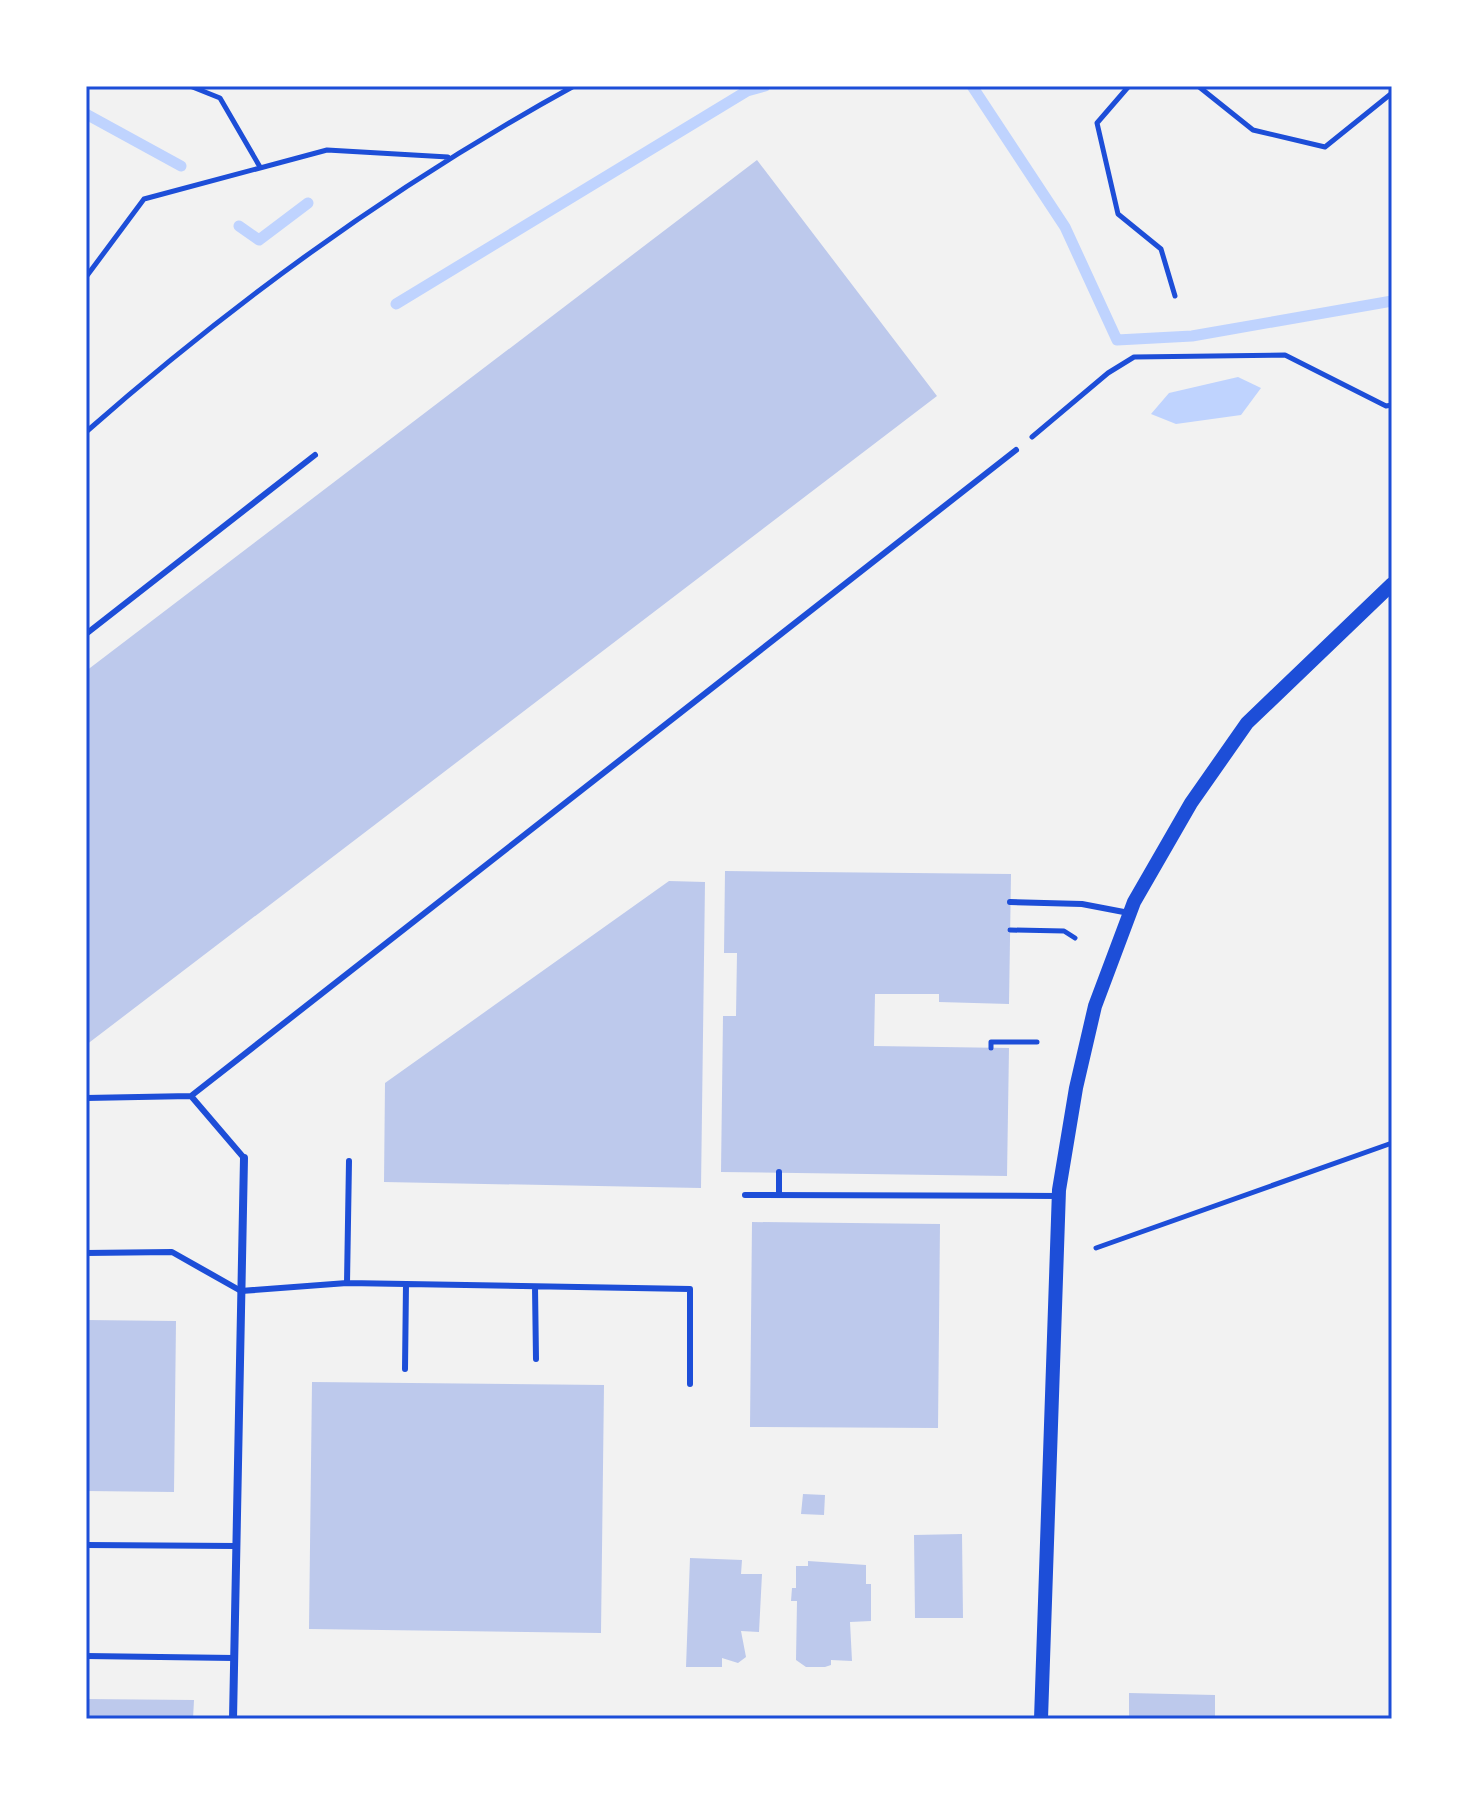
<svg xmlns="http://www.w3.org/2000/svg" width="1478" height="1805" viewBox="0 0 1478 1805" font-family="Rubik,sans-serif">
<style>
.water{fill:#bfd3fe}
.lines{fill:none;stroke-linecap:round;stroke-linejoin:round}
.stream{stroke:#bfd3fe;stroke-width:11}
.building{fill:#bdc9ec}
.path{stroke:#1d4ed8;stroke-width:5}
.service{stroke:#1d4ed8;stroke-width:6}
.minor{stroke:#1d4ed8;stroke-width:8}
.tertiary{stroke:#1d4ed8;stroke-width:14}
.neatline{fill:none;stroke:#1d4ed8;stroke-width:3}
</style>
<rect width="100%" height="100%" fill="#f2f2f2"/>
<path class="water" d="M1238 377 1261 388 1241 415 1176 424 1151 414 1169 393Z"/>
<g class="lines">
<path class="stream" d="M972 86 1065 227 1117 340 1192 336 1392 301
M86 114 181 166
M239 226 259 240 308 203
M396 304 747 91 765 86"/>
</g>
<path class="building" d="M757 160 937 396 86 1045V671Z
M725 871 1011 874 1009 1004 939 1002V994H875L874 1046 1009 1048 1007 1176 721 1172 723 1016H736L737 953H724Z
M669 881 705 882 701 1188 384 1182 385 1083Z
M752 1222 940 1224 938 1428 750 1427Z
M86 1320 176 1321 174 1492 86 1491Z
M312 1382 604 1385 601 1633 309 1629Z
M803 1494 825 1495 824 1515 801 1514Z
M962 1534 963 1618H915L914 1535Z
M690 1558 742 1560 741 1574H762L759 1632 741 1631 746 1657 738 1663 722 1658V1667H686Z
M808 1561 866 1565V1584H871V1621L850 1622 852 1661 831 1660V1665L825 1667H806L796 1660 797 1601H791L792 1588H796V1566H808Z
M1129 1693 1215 1695V1719H1129Z
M86 1699 194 1700 193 1719H86Z
M330 1715 442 1716V1719H330Z"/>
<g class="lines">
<path class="path" d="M190 86 220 98 260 167
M1129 86 1097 123 1118 214 1161 249 1175 296
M1198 86 1253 130 1325 147 1392 93
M86 277 144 199 327 150 448 157
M86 432C237 299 397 183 574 86
M1032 437 1108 373 1134 357 1285 355 1386 406 1392 405
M1010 930 1064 931 1075 938
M991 1048V1042H1037
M1096 1248 1392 1143"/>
<path class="service" d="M86 634 315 455
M1010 902 1082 904 1129 913
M86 1098 191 1096
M244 1158 191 1096 1016 450
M779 1172V1195
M745 1195 1059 1196
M86 1253 172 1252 241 1291 347 1283 690 1289V1384
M347 1283 349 1161
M535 1287 536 1359
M405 1369 406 1284
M86 1545 236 1546
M86 1656 234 1658"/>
<path class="minor" d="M233 1719 244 1158"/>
<path class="tertiary" d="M1041 1719 1059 1190 1076 1088 1095 1006 1134 902 1191 803 1247 723 1392 584"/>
</g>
<rect width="1478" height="1805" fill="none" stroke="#ffffff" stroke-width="176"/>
<rect x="88" y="88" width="1302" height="1629" class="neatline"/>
</svg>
